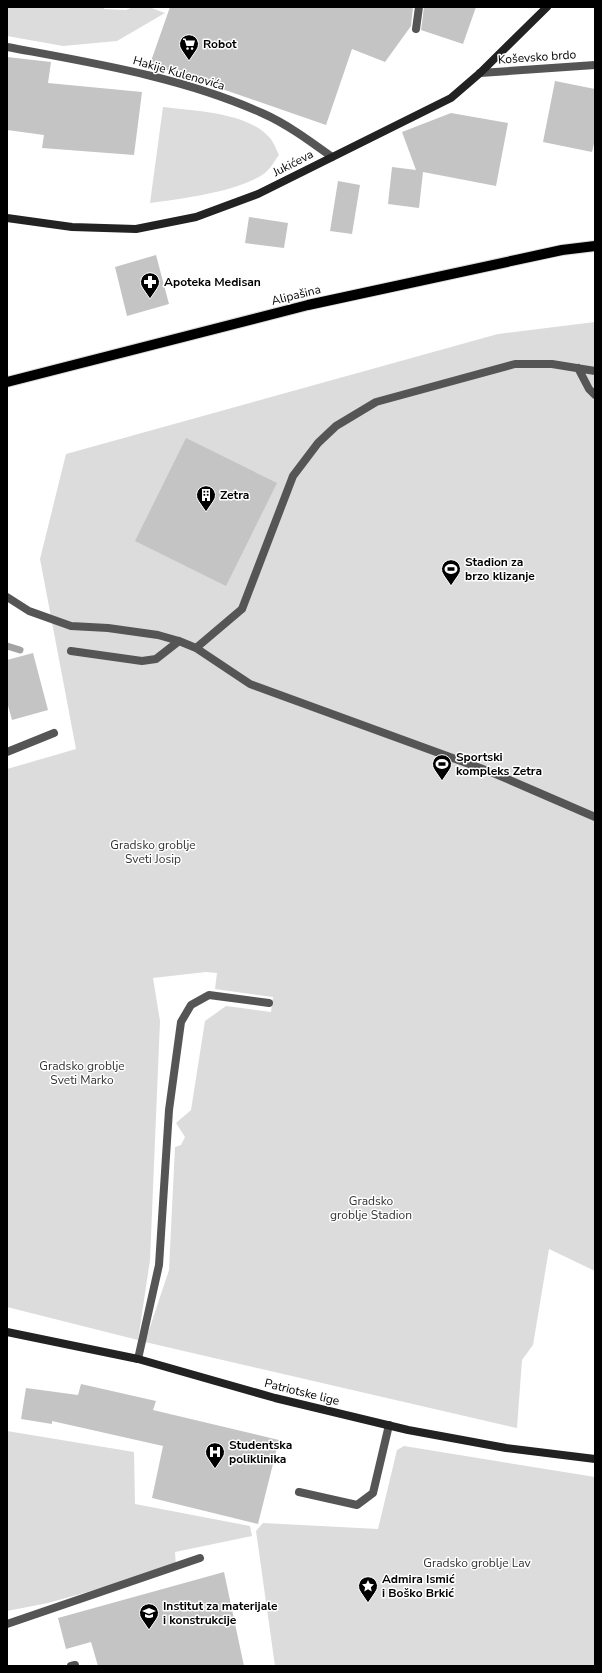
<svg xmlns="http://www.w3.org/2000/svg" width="602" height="1673" viewBox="0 0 602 1673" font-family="'Nunito Sans',sans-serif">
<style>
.green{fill:#dcdcdc}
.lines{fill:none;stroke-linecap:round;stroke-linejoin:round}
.stream{stroke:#a3a3a3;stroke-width:7}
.building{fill:#c4c4c4}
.primary-casing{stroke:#dbdbdb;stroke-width:12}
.lane{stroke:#555;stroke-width:8}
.street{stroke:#555;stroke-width:8}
.secondary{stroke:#222;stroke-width:8}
.primary{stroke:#000;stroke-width:10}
.labels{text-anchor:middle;stroke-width:3;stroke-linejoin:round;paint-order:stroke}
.poi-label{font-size:12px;font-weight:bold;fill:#000;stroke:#fff;text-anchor:start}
.street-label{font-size:12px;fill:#000;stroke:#fff}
.park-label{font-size:12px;fill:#333;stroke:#fff}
</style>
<rect width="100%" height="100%" fill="#fff"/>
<path class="green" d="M7 7H103L104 9 126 10 133 7H149L165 13 117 41 63 46 7 36Z
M163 107C194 111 245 112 268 136 273 140 276 149 279 155 275 160 271 168 266 172 243 191 180 199 150 203Z
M595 322V1271L549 1249 533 1345 522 1360 517 1428 145 1342 169 1270 175 1147 181 1145 185 1137 176 1123 191 1110 205 1021 226 1006 271 1012 273 997 215 989 217 973 206 972 153 978 160 1021 150 1260 138 1340 7 1307V769L76 749 40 559 66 454 498 334Z
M7 1431 134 1452 135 1504 250 1526 252 1536 175 1552 176 1567 48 1603 7 1611Z
M404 1446 595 1477V1666H275L256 1531 263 1523 378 1529 397 1450Z"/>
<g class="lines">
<path class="stream" d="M7 646 20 650"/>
</g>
<path class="building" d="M170 7H413L411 26 385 62 352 49 326 125 150 64Z
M424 7H476L463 44 421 30Z
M7 57 51 62 48 83 142 92 134 155 42 148 44 135 7 130Z
M555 81 595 89V139L592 152 543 142Z
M451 113 508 123 496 186 423 172 419 208 388 204 392 167 416 170 402 132Z
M338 181 360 185 352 234 330 231Z
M249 217 288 223 284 248 245 243Z
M156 255 169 304 127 316 115 267Z
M186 438 277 483 226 586 135 541Z
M33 653 48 710 12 720 7 702V660Z
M81 1384 156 1401 153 1410 279 1440 258 1524 152 1498 163 1446 52 1421V1424L21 1419 26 1388 78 1395Z
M224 1572 244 1666H98L91 1642 66 1649 58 1618Z"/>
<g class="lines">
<defs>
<path id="primary" d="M7 382 308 305 562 250 595 246"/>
</defs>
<use href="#primary" class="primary-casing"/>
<path class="lane" d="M416 29 419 7
M578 368 589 389 595 395
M7 597 29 611 71 626 108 628 158 635 179 641 196 648 250 684 491 772 595 817
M196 648 242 609 293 476 318 443 336 426 376 402 515 364H552L595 371
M71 651 142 661 156 659 179 641
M7 752 54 733
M138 1359 159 1265 169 1110 181 1022 191 1005 209 995 269 1003
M299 1492 357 1505 373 1493 389 1425
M7 1624 200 1558
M71 1666 75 1665"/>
<path class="street" d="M7 47C93 63 182 77 262 113 287 124 310 141 332 157
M480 73 595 65"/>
<path class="secondary" d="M7 218 72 227 136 229 196 217 258 194 451 98 480 73 547 7
M7 1332 138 1359 275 1398 408 1430 506 1448 595 1459"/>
<use href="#primary" class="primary"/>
</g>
<defs>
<symbol id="supermarket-pin" viewBox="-11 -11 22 30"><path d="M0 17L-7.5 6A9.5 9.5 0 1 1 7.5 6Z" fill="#000" stroke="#fff"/><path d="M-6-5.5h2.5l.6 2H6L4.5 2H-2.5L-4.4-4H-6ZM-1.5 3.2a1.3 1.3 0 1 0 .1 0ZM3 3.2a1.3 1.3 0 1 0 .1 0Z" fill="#fff"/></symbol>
<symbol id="pharmacy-pin" viewBox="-11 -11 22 30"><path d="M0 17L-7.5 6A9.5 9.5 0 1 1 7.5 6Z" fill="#000" stroke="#fff"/><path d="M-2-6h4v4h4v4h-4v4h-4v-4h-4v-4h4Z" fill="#fff"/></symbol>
<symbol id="building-pin" viewBox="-11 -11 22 30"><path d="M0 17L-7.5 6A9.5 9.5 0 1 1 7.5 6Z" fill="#000" stroke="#fff"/><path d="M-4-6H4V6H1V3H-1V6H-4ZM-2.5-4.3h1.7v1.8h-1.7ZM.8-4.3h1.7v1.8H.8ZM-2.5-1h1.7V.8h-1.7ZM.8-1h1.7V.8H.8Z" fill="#fff"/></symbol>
<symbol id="stadium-pin" viewBox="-11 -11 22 30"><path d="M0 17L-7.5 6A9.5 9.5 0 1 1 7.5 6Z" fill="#000" stroke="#fff"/><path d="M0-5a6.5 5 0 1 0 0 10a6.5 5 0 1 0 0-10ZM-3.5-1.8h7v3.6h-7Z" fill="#fff"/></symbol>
<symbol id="hospital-pin" viewBox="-11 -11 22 30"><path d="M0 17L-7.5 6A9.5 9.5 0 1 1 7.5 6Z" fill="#000" stroke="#fff"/><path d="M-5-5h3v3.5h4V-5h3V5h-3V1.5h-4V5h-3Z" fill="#fff"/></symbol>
<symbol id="sight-pin" viewBox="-11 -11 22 30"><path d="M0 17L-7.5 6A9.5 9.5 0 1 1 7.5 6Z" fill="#000" stroke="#fff"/><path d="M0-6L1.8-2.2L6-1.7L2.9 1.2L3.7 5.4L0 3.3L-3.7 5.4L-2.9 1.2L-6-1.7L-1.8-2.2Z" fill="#fff"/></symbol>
<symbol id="school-pin" viewBox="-11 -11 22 30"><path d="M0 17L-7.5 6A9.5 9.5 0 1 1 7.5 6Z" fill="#000" stroke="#fff"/><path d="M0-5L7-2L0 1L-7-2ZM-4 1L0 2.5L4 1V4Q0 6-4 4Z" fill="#fff"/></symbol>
</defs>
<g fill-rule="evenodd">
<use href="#supermarket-pin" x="178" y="33" width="22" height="30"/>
<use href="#pharmacy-pin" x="139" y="271" width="22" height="30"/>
<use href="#building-pin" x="195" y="484" width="22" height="30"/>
<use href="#stadium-pin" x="440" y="558" width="22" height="30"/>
<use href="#stadium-pin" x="431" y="753" width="22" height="30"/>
<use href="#hospital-pin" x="204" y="1441" width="22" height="30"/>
<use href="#sight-pin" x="357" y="1575" width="22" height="30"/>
<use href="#school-pin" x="138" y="1602" width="22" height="30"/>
</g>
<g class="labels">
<g class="poi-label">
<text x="203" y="48">Robot</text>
<text x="164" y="286">Apoteka Medisan</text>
<text x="220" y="499">Zetra</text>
<text x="465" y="566">Stadion za<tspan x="465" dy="14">brzo klizanje</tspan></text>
<text x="456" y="761">Sportski<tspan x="456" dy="14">kompleks Zetra</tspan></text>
<text x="229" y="1449">Studentska<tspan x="229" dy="14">poliklinika</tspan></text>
<text x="382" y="1583">Admira Ismić<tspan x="382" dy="14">i Boško Brkić</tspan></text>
<text x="163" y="1610">Institut za materijale<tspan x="163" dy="14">i konstrukcije</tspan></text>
</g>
<g class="street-label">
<text transform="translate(537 57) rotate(-4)" y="4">Koševsko brdo</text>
<text transform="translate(179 73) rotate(16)" y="4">Hakije Kulenovića</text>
<text transform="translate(293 163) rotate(-27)" y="4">Jukićeva</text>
<text transform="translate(296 295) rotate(-14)" y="4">Alipašina</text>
<text transform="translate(302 1392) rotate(14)" y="4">Patriotske lige</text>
</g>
<g class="park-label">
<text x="153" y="849">Gradsko groblje<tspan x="153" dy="14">Sveti Josip</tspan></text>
<text x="82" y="1070">Gradsko groblje<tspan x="82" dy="14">Sveti Marko</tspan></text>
<text x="371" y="1205">Gradsko<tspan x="371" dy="14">groblje Stadion</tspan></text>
<text x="477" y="1567">Gradsko groblje Lav</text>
</g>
</g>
<rect width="602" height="1673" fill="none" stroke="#000000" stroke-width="16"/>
</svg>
